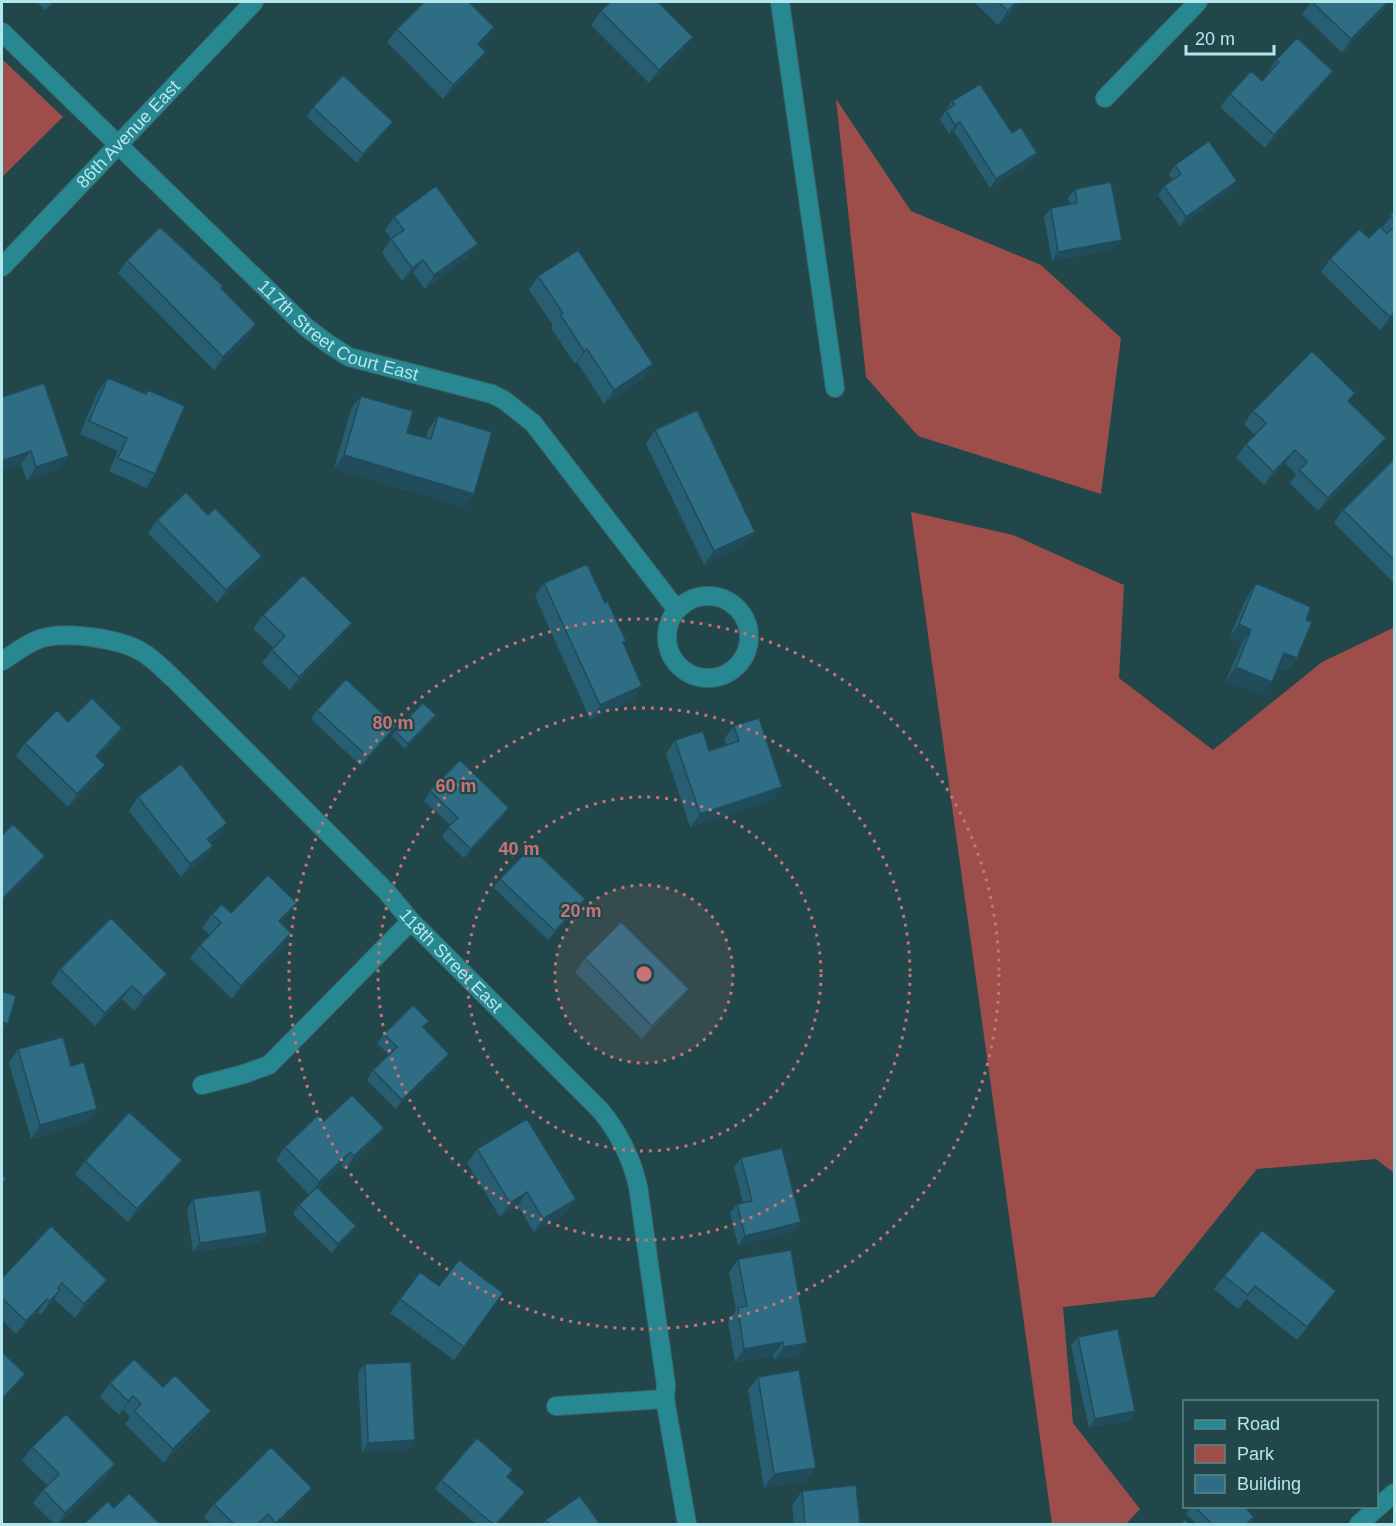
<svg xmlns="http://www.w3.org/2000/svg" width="1396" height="1526" viewBox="0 0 1396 1526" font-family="Arial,sans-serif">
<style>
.green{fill:#9d4d4a}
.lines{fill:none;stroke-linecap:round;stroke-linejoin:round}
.minor-casing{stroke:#386569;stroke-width:20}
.tertiary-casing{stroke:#386569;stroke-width:20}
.minor{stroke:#278891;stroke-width:18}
.tertiary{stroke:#278891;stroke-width:18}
.wall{fill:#285e71}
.shaded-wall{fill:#204c5c}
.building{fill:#2e6d83;stroke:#204c5c;stroke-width:1.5}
.ring{fill:none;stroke:#c87476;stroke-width:3;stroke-dasharray:3 6}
.labels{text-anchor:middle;stroke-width:4.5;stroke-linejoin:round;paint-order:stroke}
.street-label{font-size:18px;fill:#b2e7ec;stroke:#21474b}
.centre{fill:#c87476;stroke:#21474b;stroke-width:3}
.ring-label{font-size:18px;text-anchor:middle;font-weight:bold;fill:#c87476;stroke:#21474b;stroke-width:4.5;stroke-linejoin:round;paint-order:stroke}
</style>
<rect width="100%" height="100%" fill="#21474b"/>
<path class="green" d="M2 59 63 117 2 177Z
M836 99 911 211 1041 265 1121 338 1101 494 918 436 866 377Z
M911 512 1013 535 1124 585 1119 678 1213 750 1322 662 1393 628 1394 629V1173L1376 1159 1257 1169 1154 1297 1063 1307 1073 1423 1140 1509 1126 1524H1052Z"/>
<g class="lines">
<defs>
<g id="minor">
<path d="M780 2 835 388"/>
<path id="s1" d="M2 32 306 327 327 343 349 357 492 394 504 400 533 423 677 610"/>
<path d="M1105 98 1198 2"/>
<circle cx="708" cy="637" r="41"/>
<path id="s2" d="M2 661C16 653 30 640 47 637 71 632 121 639 142 652 154 659 164 670 174 679L387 892 411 921 601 1111C620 1134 631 1157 638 1186L666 1385 665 1399 687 1524"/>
<path d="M202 1085 244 1074 269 1065 411 921"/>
<path d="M556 1406 665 1399"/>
<path d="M1359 1524 1394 1493"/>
</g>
<g id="tertiary">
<path id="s3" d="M2 267 254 2"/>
</g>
</defs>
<use href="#minor" class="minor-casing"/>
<use href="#tertiary" class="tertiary-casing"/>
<use href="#minor" class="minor"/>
<use href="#tertiary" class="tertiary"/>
</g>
<path class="wall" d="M37 2H54L45 10Z
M424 2H471H470L494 27 485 41 480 46 476 65 443 99 387 42 397 29Z
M974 2H1021L998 25Z
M1311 2H1391L1342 53 1302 14Z
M601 11 693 37 683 50 649 83 591 25Z
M1276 60 1333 71 1323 84 1265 148 1220 107 1230 94 1262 81 1268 74H1267Z
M952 101 1012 133 1037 153 1031 162 990 188 954 131 949 134 940 119Z
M313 107 386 131 357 163 307 117Z
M1175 165 1237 181 1231 190 1180 226 1158 195 1164 186 1173 180 1169 174Z
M1075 189 1115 249 1052 261 1044 217 1051 208 1070 204 1068 198Z
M1395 211V317L1380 330 1321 272 1330 259 1369 238 1382 228Z
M394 217 478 244 468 257 425 289 413 273 402 281 382 253 391 239 385 230Z
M127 260 222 289 256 324 247 338 214 370 118 273Z
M538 276 653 364 644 378 604 404 577 362 575 364 551 328 553 325 529 290Z
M108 378 146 394 148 390 155 474 146 488 109 471 118 451 80 434 98 391Z
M361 396 407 433 426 438 428 430 438 416 474 494 465 507 334 469 351 409Z
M2 397 60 469 27 481 21 464 2 471Z
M1349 402 1377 452 1318 511 1290 483 1296 474 1285 463 1264 485 1236 458 1246 444 1255 435 1244 424 1253 411Z
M655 430 745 545 704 565 646 444Z
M1395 458V584L1334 523 1343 510Z
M208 515 262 556 252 569 217 603 148 533 157 520Z
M544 583 623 644 633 700 590 719 535 596Z
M1256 583 1306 620 1297 658 1287 671 1278 668 1262 695 1226 680 1242 643 1229 638 1247 597Z
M263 615 343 636 290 690 262 663 274 648 253 629Z
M317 710 390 735 361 766 311 719Z
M433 720 405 749 392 736 395 731Z
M68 722 122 728 113 742 97 758 105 765 96 779 68 807 16 756 25 743Z
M734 726 782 787 772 800 690 827 666 754 675 740 709 751 726 745 724 739Z
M430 791 503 817 464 858 442 837 450 825 424 801Z
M138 797 218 837 210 843 213 846 203 860 181 877 129 811Z
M500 879 579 908 548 940 494 888Z
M297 903 287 916 281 923 291 933 282 947 232 999 190 958 200 945 210 935 202 928 212 914 231 913Z
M585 958 689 989 679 1002 642 1039 575 972Z
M60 969 167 974 158 987 134 1011 122 999 95 1026 51 983Z
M424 1028 443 1063 396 1109 367 1080 373 1070 389 1055 377 1043 384 1034Z
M18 1049 71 1066 97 1109 88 1122 31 1139 9 1063Z
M324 1121 374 1141 345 1170 341 1166 318 1188 356 1226 349 1235 332 1253 293 1214 299 1205 309 1195 276 1160 285 1147Z
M477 1149 567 1212 534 1232 518 1206 500 1217 467 1163Z
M741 1158 801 1222 794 1231 738 1245 730 1213 737 1204 743 1203 734 1167Z
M85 1161 172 1173 128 1222 75 1174Z
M193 1199 267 1233 260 1242 193 1252 187 1209Z
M51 1226 98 1293 75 1318 54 1299 41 1315 38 1312 16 1334 2 1320V1278Z
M738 1259 807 1343 798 1356 774 1360 773 1356 735 1362 728 1322 736 1310 729 1273Z
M420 1272 439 1286 503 1293 454 1360 390 1313Z
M1224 1276 1336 1291 1326 1304 1297 1340 1246 1299 1238 1309 1214 1289Z
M1078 1337 1135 1411 1129 1420 1089 1428 1071 1346Z
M365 1364 415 1440 409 1450 362 1452 358 1373Z
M758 1377 806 1481 764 1488 748 1390Z
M110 1383 202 1425 164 1463 125 1424 130 1417 123 1410 119 1415 100 1397Z
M32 1447 115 1464 106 1478 58 1524H54L33 1503 43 1490 47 1485 22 1461Z
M441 1480 525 1492 518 1501 498 1524H476L435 1489Z
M312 1488 302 1501 279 1524H211L204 1517 214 1504Z
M802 1491 860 1524H794L792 1505Z
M1191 1506H1244L1254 1517 1249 1524H1197L1186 1514Z
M545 1520 600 1524H542Z"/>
<path class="shaded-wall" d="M1017 2H1021L998 25 1008 11Z
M1388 2H1391L1342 53 1351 39Z
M494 27 485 41 468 57 478 44Z
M693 37 683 50 649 83 659 70Z
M486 52 476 65 443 99 453 85Z
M1333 71 1323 84 1265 148 1274 135Z
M393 122 386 131 357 163 363 154Z
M960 122 954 131 949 134 955 125Z
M1037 153 1031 162 990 188 996 179Z
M1237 181 1231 190 1180 226 1186 217Z
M1122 240 1115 249 1052 261 1058 252Z
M478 244 468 257 425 289 434 275Z
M423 260 413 273 402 281 412 268Z
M1395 312V317L1380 330 1390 317Z
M256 324 247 338 214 370 223 357Z
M587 349 577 362 575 364 584 351Z
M653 364 644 378 604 404 614 390Z
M1386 438 1377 452 1318 511 1328 498Z
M1295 450 1285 463 1264 485 1273 472Z
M31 451 21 464 2 471V461Z
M344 455 474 494 465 507 334 469Z
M69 456 60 469 27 481 36 467Z
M755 532 745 545 704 565 714 551Z
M262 556 252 569 217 603 226 590Z
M352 623 343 636 290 690 299 677Z
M1239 624 1251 630 1242 643 1229 638Z
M1284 653 1297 658 1287 671 1274 666Z
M1236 667 1272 682 1262 695 1226 680Z
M642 686 633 700 590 719 600 705Z
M436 715 433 720 405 749 408 744Z
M396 726 390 735 361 766 368 757Z
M122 728 113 742 86 769 96 756Z
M105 765 96 779 68 807 77 794Z
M782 787 772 800 690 827 700 814Z
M509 808 503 817 464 858 471 849Z
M227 823 218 837 197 853 207 839Z
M213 846 203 860 181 877 190 864Z
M45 856 39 866 2 902V899Z
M585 899 579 908 548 940 555 931Z
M297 903 287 916 269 935 279 921Z
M291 933 282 947 232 999 241 986Z
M167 974 158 987 134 1011 144 997Z
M132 986 122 999 95 1026 105 1013Z
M689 989 679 1002 642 1039 652 1026Z
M2 1022 8 1024 5 1029 2 1028Z
M449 1054 443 1063 396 1109 402 1100Z
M97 1109 88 1122 31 1139 40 1125Z
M384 1128 374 1141 345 1170 354 1156Z
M350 1152 341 1166 310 1196 319 1182Z
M182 1160 172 1173 128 1222 137 1209Z
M527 1192 518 1206 500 1217 510 1203Z
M576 1199 567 1212 534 1232 543 1219Z
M801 1222 794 1231 738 1245 745 1236Z
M356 1226 349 1235 332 1253 338 1244Z
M267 1233 260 1242 193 1252 200 1243Z
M107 1280 98 1293 75 1318 84 1304Z
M60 1290 51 1304 41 1315 50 1301Z
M47 1299 38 1312 16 1334 26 1321Z
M783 1342 773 1356 735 1362 744 1349Z
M807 1343 798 1356 774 1360 784 1347Z
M25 1374 15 1388 2 1403V1399Z
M133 1396 123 1410 119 1415 128 1401Z
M211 1411 202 1425 164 1463 173 1449Z
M1135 1411 1129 1420 1089 1428 1095 1419Z
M415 1440 409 1450 362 1452 368 1443Z
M115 1464 106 1478 57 1524 65 1513Z
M816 1468 806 1481 764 1488 774 1474Z
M312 1488 302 1501 279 1524H275Z
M525 1492 518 1501 498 1524H496Z"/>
<path class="building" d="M424 2H469L494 27 478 44 486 52 453 85 397 29Z
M610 2H658L693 37 659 70 601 11Z
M998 2H1017L1008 11Z
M1312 2H1388L1351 39Z
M1297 38 1333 71 1274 135 1230 94 1251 71 1262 81 1279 62 1276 60Z
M343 75 393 122 363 154 313 107Z
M980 84 1012 133 1021 127 1037 153 996 179 960 122 955 125 946 110 955 105 952 101Z
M1209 141 1237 181 1186 217 1164 186 1181 174 1175 165Z
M1111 182 1122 240 1058 252 1051 208 1077 203 1075 189Z
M436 186 478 244 434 275 423 260 412 268 391 239 404 230 394 217Z
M1395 211V219L1390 215Z
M1395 226V312L1390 317 1330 259 1359 229 1369 238 1380 227 1387 233Z
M160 227 223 286 221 288 256 324 223 357 127 260Z
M578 250 653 364 614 390 587 349 584 351 560 314 563 313 538 276Z
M1312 351 1355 393 1348 401 1386 438 1328 498 1299 470 1307 462 1295 450 1273 472 1246 444 1266 423 1253 411Z
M108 378 146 394 148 390 185 406 155 474 118 458 127 438 89 421Z
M44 383 69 456 36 467 31 451 2 461V397Z
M361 396 413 411 407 433 431 439 438 416 492 432 474 494 344 455Z
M697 410 755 532 714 551 655 430Z
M1395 458V561L1343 510Z
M186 492 208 515 215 508 262 556 226 590 157 520Z
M587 564 605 603 608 602 626 641 623 642 642 686 600 705 544 583Z
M303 575 352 623 299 677 272 650 285 636 263 615Z
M1256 583 1311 607 1306 620 1312 622 1297 658 1284 653 1272 682 1236 667 1251 630 1239 624Z
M346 679 396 726 368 757 317 710Z
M92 698 122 728 96 756 105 765 77 794 25 743 57 710 68 722Z
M423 703 436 715 408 744 395 731Z
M759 718 782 787 700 814 675 740 703 731 709 751 739 741 734 726Z
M460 760 509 808 471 849 448 827 458 818 430 791Z
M181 764 227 823 207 839 213 846 190 864 138 797Z
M13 824 45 856 2 899V835Z
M531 847 585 899 555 931 500 879Z
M268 875 297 903 279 921 291 933 241 986 200 945 221 923 212 914 222 904 231 913Z
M111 918 167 974 144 997 132 986 105 1013 60 969Z
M621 922 689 989 652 1026 585 958Z
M2 991 16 996 8 1024 2 1022Z
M413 1005 429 1021 423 1027 449 1054 402 1100 373 1070 397 1047 384 1034Z
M63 1037 71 1066 84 1062 97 1109 40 1125 18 1049Z
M352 1095 384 1128 354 1156 350 1152 319 1182 285 1147 318 1115 324 1121Z
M129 1112 182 1160 137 1209 85 1161Z
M527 1119 576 1199 543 1219 527 1192 510 1203 477 1149Z
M782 1148 801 1222 745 1236 737 1204 752 1201 741 1158Z
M2 1175 6 1179 2 1184Z
M317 1187 356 1226 338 1244 299 1205Z
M260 1190 267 1233 200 1243 193 1199Z
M51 1226 107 1280 84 1304 62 1283 58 1288 60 1290 50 1301 47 1299 26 1321 2 1298V1278Z
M1262 1230 1336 1291 1307 1327 1255 1286 1248 1295 1224 1276Z
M791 1250 807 1343 784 1347 783 1342 744 1349 738 1308 747 1306 738 1259Z
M459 1260 503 1293 464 1347 400 1299 420 1272 439 1286Z
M1118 1329 1135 1411 1095 1419 1078 1337Z
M2 1352 25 1374 2 1399Z
M134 1359 163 1387 175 1375 211 1411 173 1449 134 1411 141 1404 133 1396 128 1401 110 1383Z
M411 1362 415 1440 368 1443 365 1364Z
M799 1370 816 1468 774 1474 758 1377Z
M66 1414 115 1464 65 1513 43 1490 59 1474 32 1447Z
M477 1438 513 1470 507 1477 525 1492 496 1524H493L441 1480Z
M271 1447 312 1488 276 1523 268 1514 258 1524H234L214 1504Z
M856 1485 860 1524H805L802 1491Z
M129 1493 160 1524H84L108 1501 114 1508Z
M580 1496 600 1524H549L545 1520Z
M1194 1506H1244L1254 1517 1246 1524H1212Z
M1185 1520 1190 1524H1180Z"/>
<circle cx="644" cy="974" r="89" fill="#c87476" fill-opacity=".12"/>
<g class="ring">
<circle cx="644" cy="974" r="89"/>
<circle cx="644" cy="974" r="177"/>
<circle cx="644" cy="974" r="266"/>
<circle cx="644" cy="974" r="355"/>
</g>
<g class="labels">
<g class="street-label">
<text dy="6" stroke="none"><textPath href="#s3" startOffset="183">86th Avenue East</textPath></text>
<text dy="6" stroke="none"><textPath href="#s1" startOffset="454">117th Street Court East</textPath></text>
<text dy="6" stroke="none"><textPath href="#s2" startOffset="586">118th Street East</textPath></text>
</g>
</g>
<circle cx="644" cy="974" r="9" class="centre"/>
<g class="ring-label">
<text x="393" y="729">80 m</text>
<text x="456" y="792">60 m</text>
<text x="519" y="855">40 m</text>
<text x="581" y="917">20 m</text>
</g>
<rect width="1396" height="1526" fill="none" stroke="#b2e7ec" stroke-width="6"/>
<rect x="1183" y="1400" width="195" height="108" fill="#21474b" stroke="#5b878b" stroke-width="1.5"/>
<rect x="1195" y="1420" width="30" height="9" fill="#278891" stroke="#5b878b" stroke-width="1.5"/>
<text x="1237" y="1430" font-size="18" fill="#b2e7ec">Road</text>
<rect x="1195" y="1445" width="30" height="18" fill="#9d4d4a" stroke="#5b878b" stroke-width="1.5"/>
<text x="1237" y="1460" font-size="18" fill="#b2e7ec">Park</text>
<rect x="1195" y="1475" width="30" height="18" fill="#2e6d83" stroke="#5b878b" stroke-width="1.5"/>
<text x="1237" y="1490" font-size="18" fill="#b2e7ec">Building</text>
<path d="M1186 45v9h88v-9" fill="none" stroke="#b2e7ec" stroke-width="3"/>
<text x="1195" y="45" font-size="18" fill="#b2e7ec" stroke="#21474b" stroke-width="4.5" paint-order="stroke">20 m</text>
</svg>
